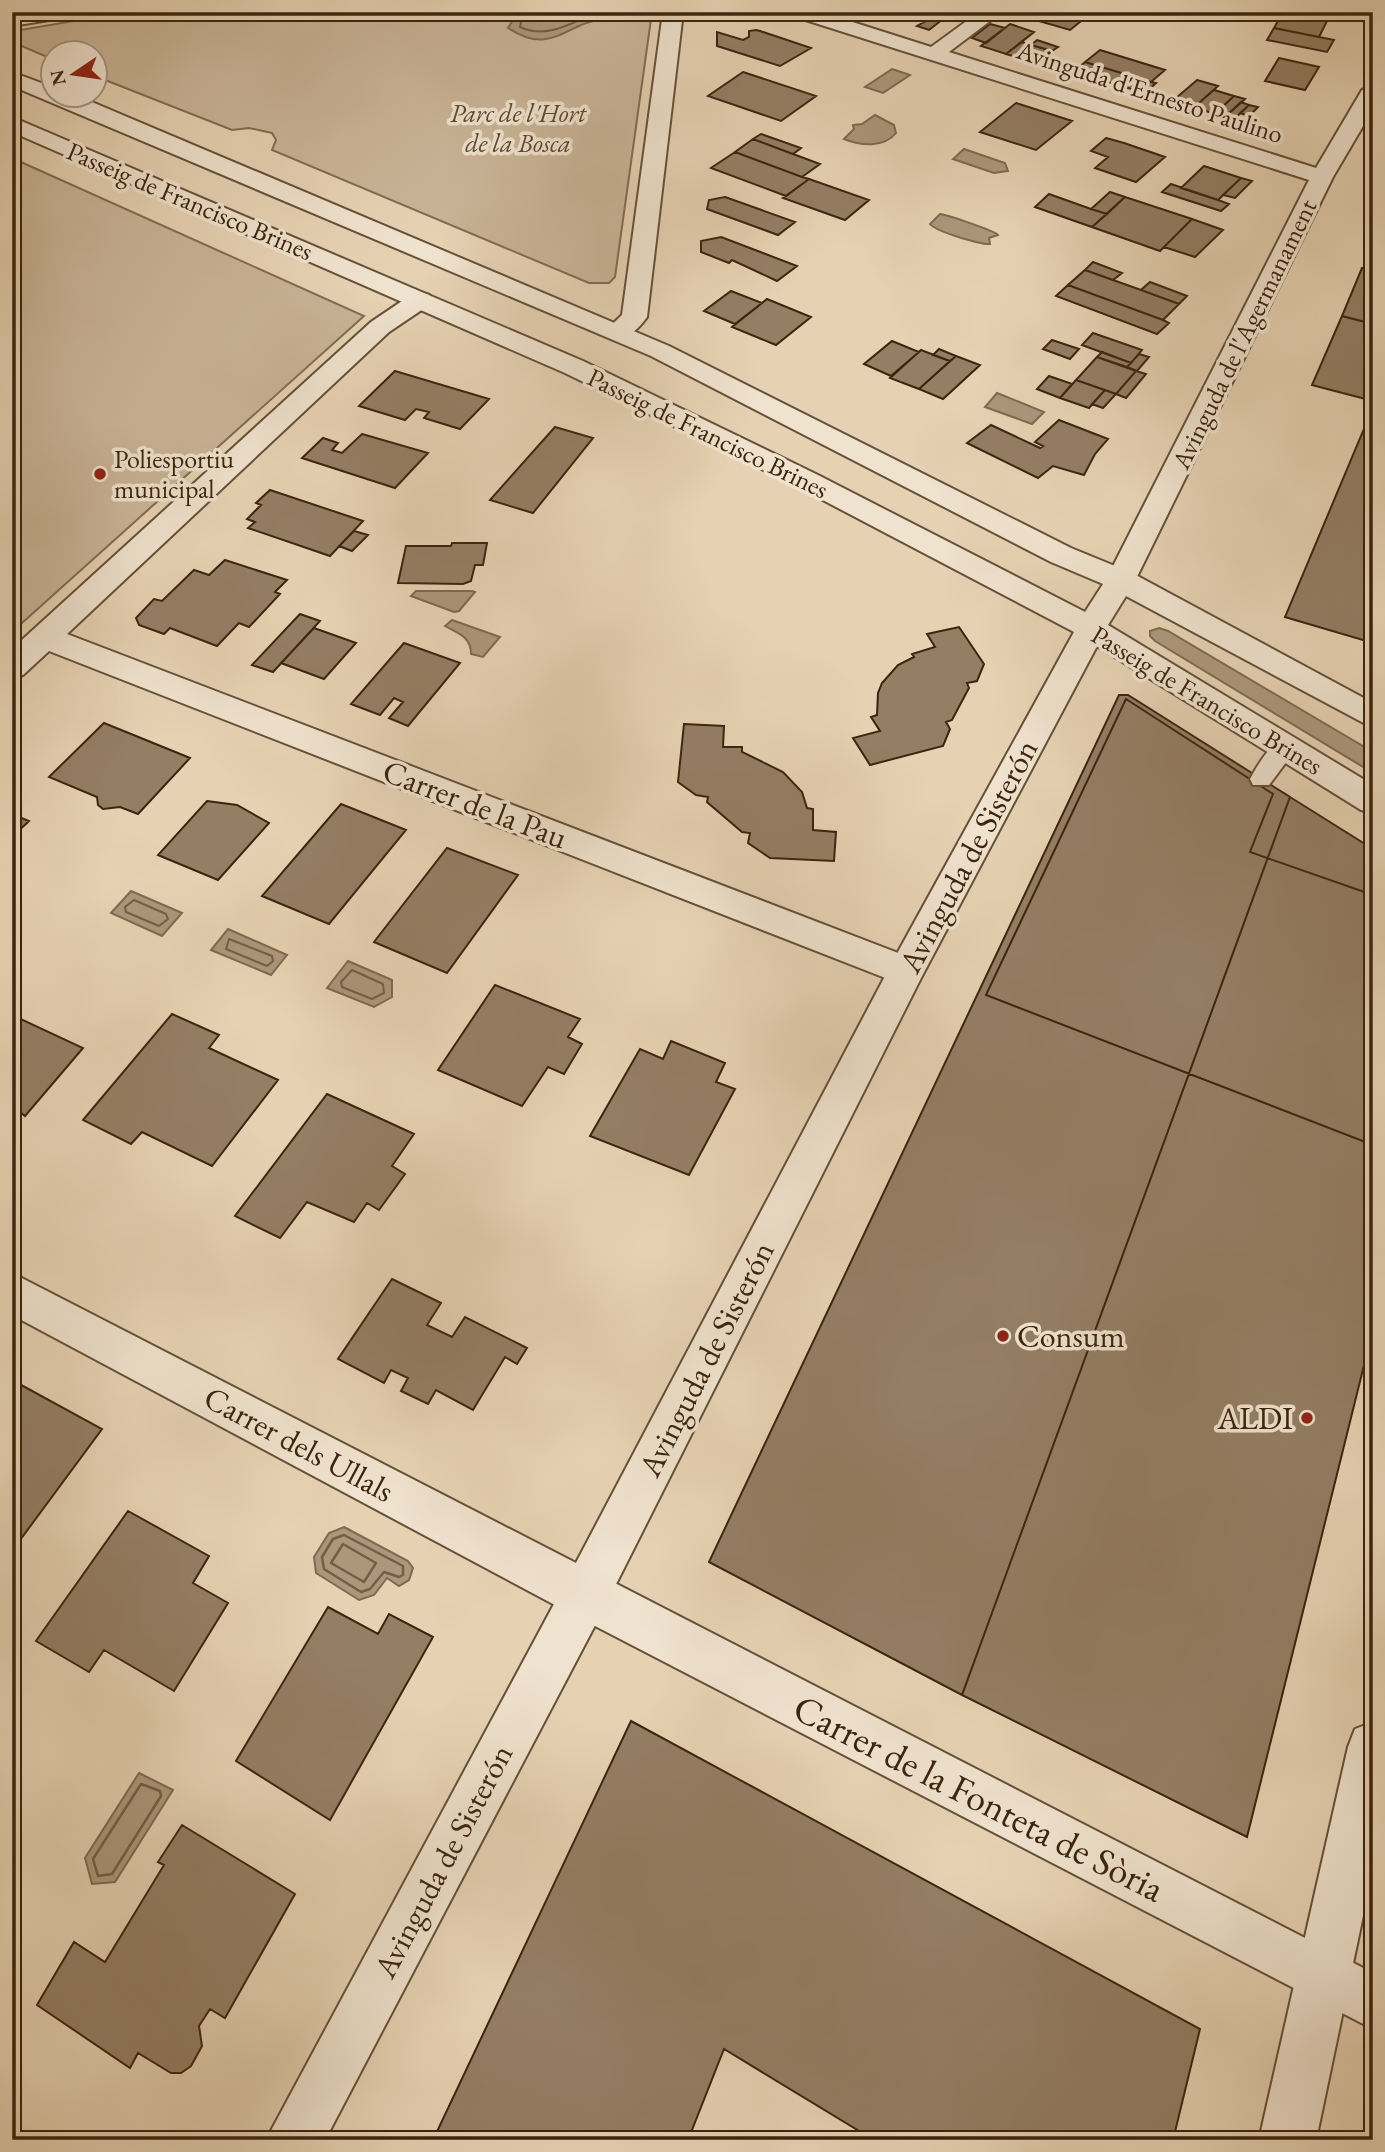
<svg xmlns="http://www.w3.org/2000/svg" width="1385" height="2152" viewBox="0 0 1385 2152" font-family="'EB Garamond',serif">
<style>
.green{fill:#c9b497;stroke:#826c53;stroke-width:2}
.water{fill:#ac977b;stroke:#7f6950;stroke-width:2}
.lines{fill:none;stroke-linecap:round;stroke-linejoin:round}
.shore-far1{stroke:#745e45;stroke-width:2}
.shore{stroke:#745e45;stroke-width:2.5}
.building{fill:#947e64;stroke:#3c240f;stroke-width:2}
.service-casing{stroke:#665038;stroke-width:4}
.minor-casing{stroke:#665038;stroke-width:4}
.tertiary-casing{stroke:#665038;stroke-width:4}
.service{fill:#efe2ce;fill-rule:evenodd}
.minor{fill:#efe2ce;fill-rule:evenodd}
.tertiary{fill:#efe2ce;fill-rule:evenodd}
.poi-dot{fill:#8f2418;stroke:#efe2ce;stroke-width:2.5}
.labels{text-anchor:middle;stroke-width:7;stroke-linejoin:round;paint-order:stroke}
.far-street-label{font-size:26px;fill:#3c240f;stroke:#efe2ce}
.far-park-label{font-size:26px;font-style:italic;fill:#5f4831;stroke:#efe2ce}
.far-poi-label{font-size:26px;fill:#3c240f;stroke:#efe2ce;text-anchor:start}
.street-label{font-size:32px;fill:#3c240f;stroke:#efe2ce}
.poi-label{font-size:32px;fill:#3c240f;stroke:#efe2ce;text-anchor:start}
.near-street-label{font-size:38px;fill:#3c240f;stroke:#efe2ce}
</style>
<rect width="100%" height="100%" fill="#e6d2b3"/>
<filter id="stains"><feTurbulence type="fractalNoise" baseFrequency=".00286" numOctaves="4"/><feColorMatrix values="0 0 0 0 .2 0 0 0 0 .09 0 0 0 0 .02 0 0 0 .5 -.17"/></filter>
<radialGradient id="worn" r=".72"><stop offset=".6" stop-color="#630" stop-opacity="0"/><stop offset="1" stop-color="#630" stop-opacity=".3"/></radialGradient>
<path class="green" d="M127 12H652L615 277 609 283H589L272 150 276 140 272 133 249 128 232 130 95 76 94 52H52V59L12 42 14 31Z
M12 158 364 316 12 632Z"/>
<path class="water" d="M518 12H615C606 20 591 20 579 26 550 40 538 47 508 28Z
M892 69 910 75 883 93 865 87Z
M875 115 894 125 896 133C884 148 861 146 844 139L854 129 853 125 862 124Z
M964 149 1005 163 1008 171 994 173 953 159Z
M940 214C948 215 995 231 998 235L989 238 990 244C981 245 935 231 930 224Z
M997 393 1044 412 1032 424 985 407Z
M416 591H472L475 592 459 611 454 612 411 596Z
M452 620 500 637 483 657 471 654C471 636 457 633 445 626Z
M1159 628 1168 631 1373 752V773L1155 641 1150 636V631Z
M131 891 182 913 162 936 111 913Z
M228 929 287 955 271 975 211 950Z
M348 961 392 980V997L374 1007 327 988Z
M344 1527 408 1561 413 1568 409 1580 399 1586 387 1578 374 1595 359 1600 316 1573 314 1557 329 1533Z
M139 1773 173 1790 115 1882 92 1884 85 1858Z"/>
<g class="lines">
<path class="shore-far1" d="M523 12 520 27C548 40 572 22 598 12
M134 900 166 914 168 919 159 926 126 912 125 907Z
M229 939 272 956 273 961 267 966 226 949Z
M352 970 383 984 384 993 372 999 342 987 341 982Z"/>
<path class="shore" d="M344 1535 403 1566V1575L399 1577 384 1572 370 1589 361 1592 324 1569 322 1557 333 1539Z
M343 1544 376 1563 364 1582 331 1563Z
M141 1784 160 1791 161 1796 112 1874 98 1876 93 1859Z"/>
</g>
<path class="building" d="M879 12H950L951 13 929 30 917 26 924 22 906 16 899 21 876 14Z
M1022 12H1065L1085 18 1070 30 1018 15Z
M1283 12H1305L1329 17 1319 37 1274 28Z
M990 24 1005 28 986 43 972 38Z
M1010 24 1034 32 1006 54 981 46Z
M1274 28 1334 40 1327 52 1267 40Z
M756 30 760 31 811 48 780 66 717 46V32L743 40 749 37V31Z
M1037 40 1058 47 1052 51 1031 45Z
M1022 42 1031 45 1052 51 1037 63 1006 54Z
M1100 50 1165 70 1151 82 1085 62Z
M1279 58 1319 67 1305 90 1265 81Z
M1085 62 1151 82 1156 83 1145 93 1073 72Z
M743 72 816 96 781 121 708 96Z
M1197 80 1218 86 1190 111 1169 104Z
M1214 90 1234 96 1215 114 1194 107Z
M1234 96 1245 99 1224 118 1213 115Z
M1241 102 1249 105 1232 121 1224 118Z
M1016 103 1072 121 1036 150 980 132Z
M1249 105 1258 107 1249 116 1240 113Z
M761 134 801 148 793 154 753 139Z
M1106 138 1124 143 1165 157 1136 182 1095 168 1108 157 1091 151Z
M753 139 793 154 820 164 802 177 735 152Z
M735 152 802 177 809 179 786 196 711 168Z
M1204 166 1241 178 1218 200 1181 188Z
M1241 178 1252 181 1235 198 1223 195Z
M809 179 869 200 845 220 783 198Z
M1171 184 1218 200 1229 204 1221 211 1162 192Z
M1110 192 1125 197 1107 214 1091 209Z
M1049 194 1091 209 1107 214 1092 227 1035 207Z
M725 197 795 222 778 235 707 209 709 200Z
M1125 197 1192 219 1160 251 1092 227Z
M1192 219 1223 230 1195 257 1164 247Z
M721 237 797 266 777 281 732 260 729 263 701 252V241Z
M1093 262 1122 273 1113 280 1085 270Z
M1362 268 1373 270V324L1342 316Z
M1085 270 1141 290 1179 304 1163 320 1068 285Z
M1150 282 1187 296 1179 304 1141 290Z
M1068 285 1163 320 1169 323 1157 334 1056 296Z
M731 291 762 303 735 324 704 311Z
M767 299 811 317 776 345 732 327Z
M1342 316 1373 324V401L1312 385Z
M1093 333 1142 350 1131 363 1082 345Z
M1052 340 1079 349 1070 359 1043 349Z
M892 341 919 352 891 376 864 364Z
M939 349 956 356 950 361 933 355Z
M921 350 950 361 919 389 890 378Z
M1102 352 1131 363 1127 367 1097 357Z
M1139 354 1149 357 1137 371 1127 367Z
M956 356 980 365 943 399 919 389Z
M1097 357 1136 371 1116 394 1076 380Z
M395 371 489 399 460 429 424 418 429 412 416 409 405 420 359 406Z
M1136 371 1146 374 1126 398 1116 394Z
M1049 376 1072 384 1060 398 1037 389Z
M1076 380 1105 390 1089 408 1060 398Z
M1105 390 1116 394 1103 408 1092 404Z
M1371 412 1373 413V643L1285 617Z
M1059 420 1108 439 1095 454 1084 475 1053 466 1038 478 967 443 991 425 1040 448 1043 446 1035 442Z
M555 427 593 438 533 513 490 500Z
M362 434 428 453 395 488 302 458 323 438 338 443 332 450 342 453Z
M270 490 363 521 330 556 248 528 255 522 247 519 261 505 256 503Z
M354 531 368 535 352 551 339 546Z
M452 543H487L483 565H475L471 581 463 584 398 583 406 546H451Z
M225 560 287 580 275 592 280 594 249 627 239 623 217 646 170 628 164 634 139 625 136 618 154 599 162 601 194 570 209 575Z
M300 614 320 621 273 672 252 665Z
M959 627 984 664 977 681 967 683 969 688 952 720 946 722 950 729 943 746 870 765 853 738 880 731 871 717 877 715 878 693 882 683 898 665 914 657 912 654 935 647 927 634Z
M314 628 356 643 324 679 281 663Z
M404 643 460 663 408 726 389 718 403 702 394 698 380 715 351 704Z
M1119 695H1128L1290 797 962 1695 709 1562Z
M1126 699 1273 794 1250 852 1373 895V1145L986 995Z
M104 723 190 758 138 814 120 807 103 809 98 805 97 797 49 777Z
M684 724 724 726 723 747H742V752L783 772 802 792 807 808 813 809V830L836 832 834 861 770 858 748 843 750 833 742 832 707 802 708 797 696 795 678 782Z
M1290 797 1373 849V1329L1247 1837 962 1695Z
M207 801 237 805 269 823 218 880 158 855Z
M341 804 406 830 329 924 262 896Z
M12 814 29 821 12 837Z
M447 848 518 875 447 973 374 942Z
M495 985 580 1019 568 1037 582 1044 564 1074 548 1067 522 1106 438 1070Z
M172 1014 219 1035 209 1048 278 1080 212 1166 142 1132 131 1144 83 1120Z
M12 1015 83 1048 25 1116 20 1112 12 1121Z
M671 1041 725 1063 716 1082 735 1089 689 1175 590 1136 640 1049 663 1059Z
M327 1094 414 1134 392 1166 405 1174 379 1210 367 1203 354 1222 307 1202 280 1238 235 1216Z
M392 1279 441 1303 427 1325 452 1337 465 1317 527 1348 517 1364 505 1357 473 1410 436 1390 428 1404 401 1391 408 1378 391 1370 384 1383 338 1359Z
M12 1380 102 1429 12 1551Z
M128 1511 209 1556 193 1583 228 1603 174 1691 104 1650 89 1672 36 1641Z
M328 1607 378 1634 389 1614 433 1637 330 1820 236 1761Z
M631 1721 1200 2029 1173 2140H874L724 2049 688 2140H433Z
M182 1825 295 1894 225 2018 210 2009 199 2026 202 2046 191 2066 181 2073H171L138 2053 130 2068 37 2005 74 1942 105 1962 164 1865 158 1862Z"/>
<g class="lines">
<defs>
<path id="service" d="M1285 739 1293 741 1296 747 1293 753 1269 785H1253L1250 779C1257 766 1270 743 1285 739Z"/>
<path id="minor" d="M23 12H72L62 18 12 26V14Z
M663 12H683L647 317C637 331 625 342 608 337L604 332 622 315Z
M790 12H821L931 47 979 12H1002L949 52 1316 168 1362 90 1373 84V109L1333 177 1132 587 1121 590 1110 587 1106 580 1309 180 793 16Z
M420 292 429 295 433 300 429 305 389 332 67 634 919 961 924 971 919 981 906 986 893 981 49 651 23 675 12 678V649L371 322 411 295Z
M12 1273 1373 1973V2029L568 1612 12 1315Z"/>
<path id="tertiary" d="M12 72 52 87V94H73L669 346 1071 548 1132 573 1373 703V728L1126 596 1108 625 1373 785V813L1361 810 1097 646 921 978 602 1612 325 2140H266L568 1578 893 961 1074 632 798 487 565 373 12 132V117L583 361 818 475 1085 612 1103 584 1051 562 651 356 12 86Z
M1373 1722V1868L1316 2140H1259L1348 1747 1355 1729Z"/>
</defs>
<use href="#service" class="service-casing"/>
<use href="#minor" class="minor-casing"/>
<use href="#tertiary" class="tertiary-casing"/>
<use href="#service" class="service"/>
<use href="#minor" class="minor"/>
<use href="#tertiary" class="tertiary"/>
</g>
<g class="poi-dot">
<circle cx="100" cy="474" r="7"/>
<circle cx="1003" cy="1336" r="7"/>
<circle cx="1307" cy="1418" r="7"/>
</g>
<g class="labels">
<g class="far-street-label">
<text transform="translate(1150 92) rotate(18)" y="9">Avinguda d'Ernesto Paulino</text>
<text transform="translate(190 201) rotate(23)" y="9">Passeig de Francisco Brines</text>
<text transform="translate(1244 334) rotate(-64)" y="9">Avinguda de l'Agermanament</text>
<text transform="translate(708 433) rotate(26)" y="9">Passeig de Francisco Brines</text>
<text transform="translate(1207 700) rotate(31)" y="9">Passeig de Francisco Brines</text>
</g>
<g class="far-park-label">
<text x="518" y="122">Parc de l'Hort<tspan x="518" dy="30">de la Bosca</tspan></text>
</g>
<g class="far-poi-label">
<text x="114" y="468">Poliesportiu<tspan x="114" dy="30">municipal</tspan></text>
</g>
<g class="street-label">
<text transform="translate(475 804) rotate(21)" y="11">Carrer de la Pau</text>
<text transform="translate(968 856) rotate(-62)" y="11">Avinguda de Sisterón</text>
<text transform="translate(706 1359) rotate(-63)" y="11">Avinguda de Sisterón</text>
<text transform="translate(299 1444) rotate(28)" y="11">Carrer dels Ullals</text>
<text transform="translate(443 1861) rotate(-62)" y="11">Avinguda de Sisterón</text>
</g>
<g class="poi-label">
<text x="1017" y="1347">Consum</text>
<text x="1293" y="1429" text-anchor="end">ALDI</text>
</g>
<g class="near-street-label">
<text transform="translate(979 1798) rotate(27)" y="13">Carrer de la Fonteta de Sòria</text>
</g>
</g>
<rect width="1385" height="2152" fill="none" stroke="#e6d2b3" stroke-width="42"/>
<rect x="14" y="14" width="1357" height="2124" fill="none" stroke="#3c240f" stroke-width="3.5"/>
<rect x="21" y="21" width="1343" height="2110" fill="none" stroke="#3c240f" stroke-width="2"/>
<g transform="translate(74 74) rotate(257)"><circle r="33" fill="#efe2ce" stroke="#a79682" stroke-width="2"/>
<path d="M0-5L12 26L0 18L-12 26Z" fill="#8f2418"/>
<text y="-10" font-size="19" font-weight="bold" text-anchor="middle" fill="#3c240f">N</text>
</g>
<rect width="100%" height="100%" filter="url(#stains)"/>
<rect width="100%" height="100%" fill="url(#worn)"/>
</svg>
